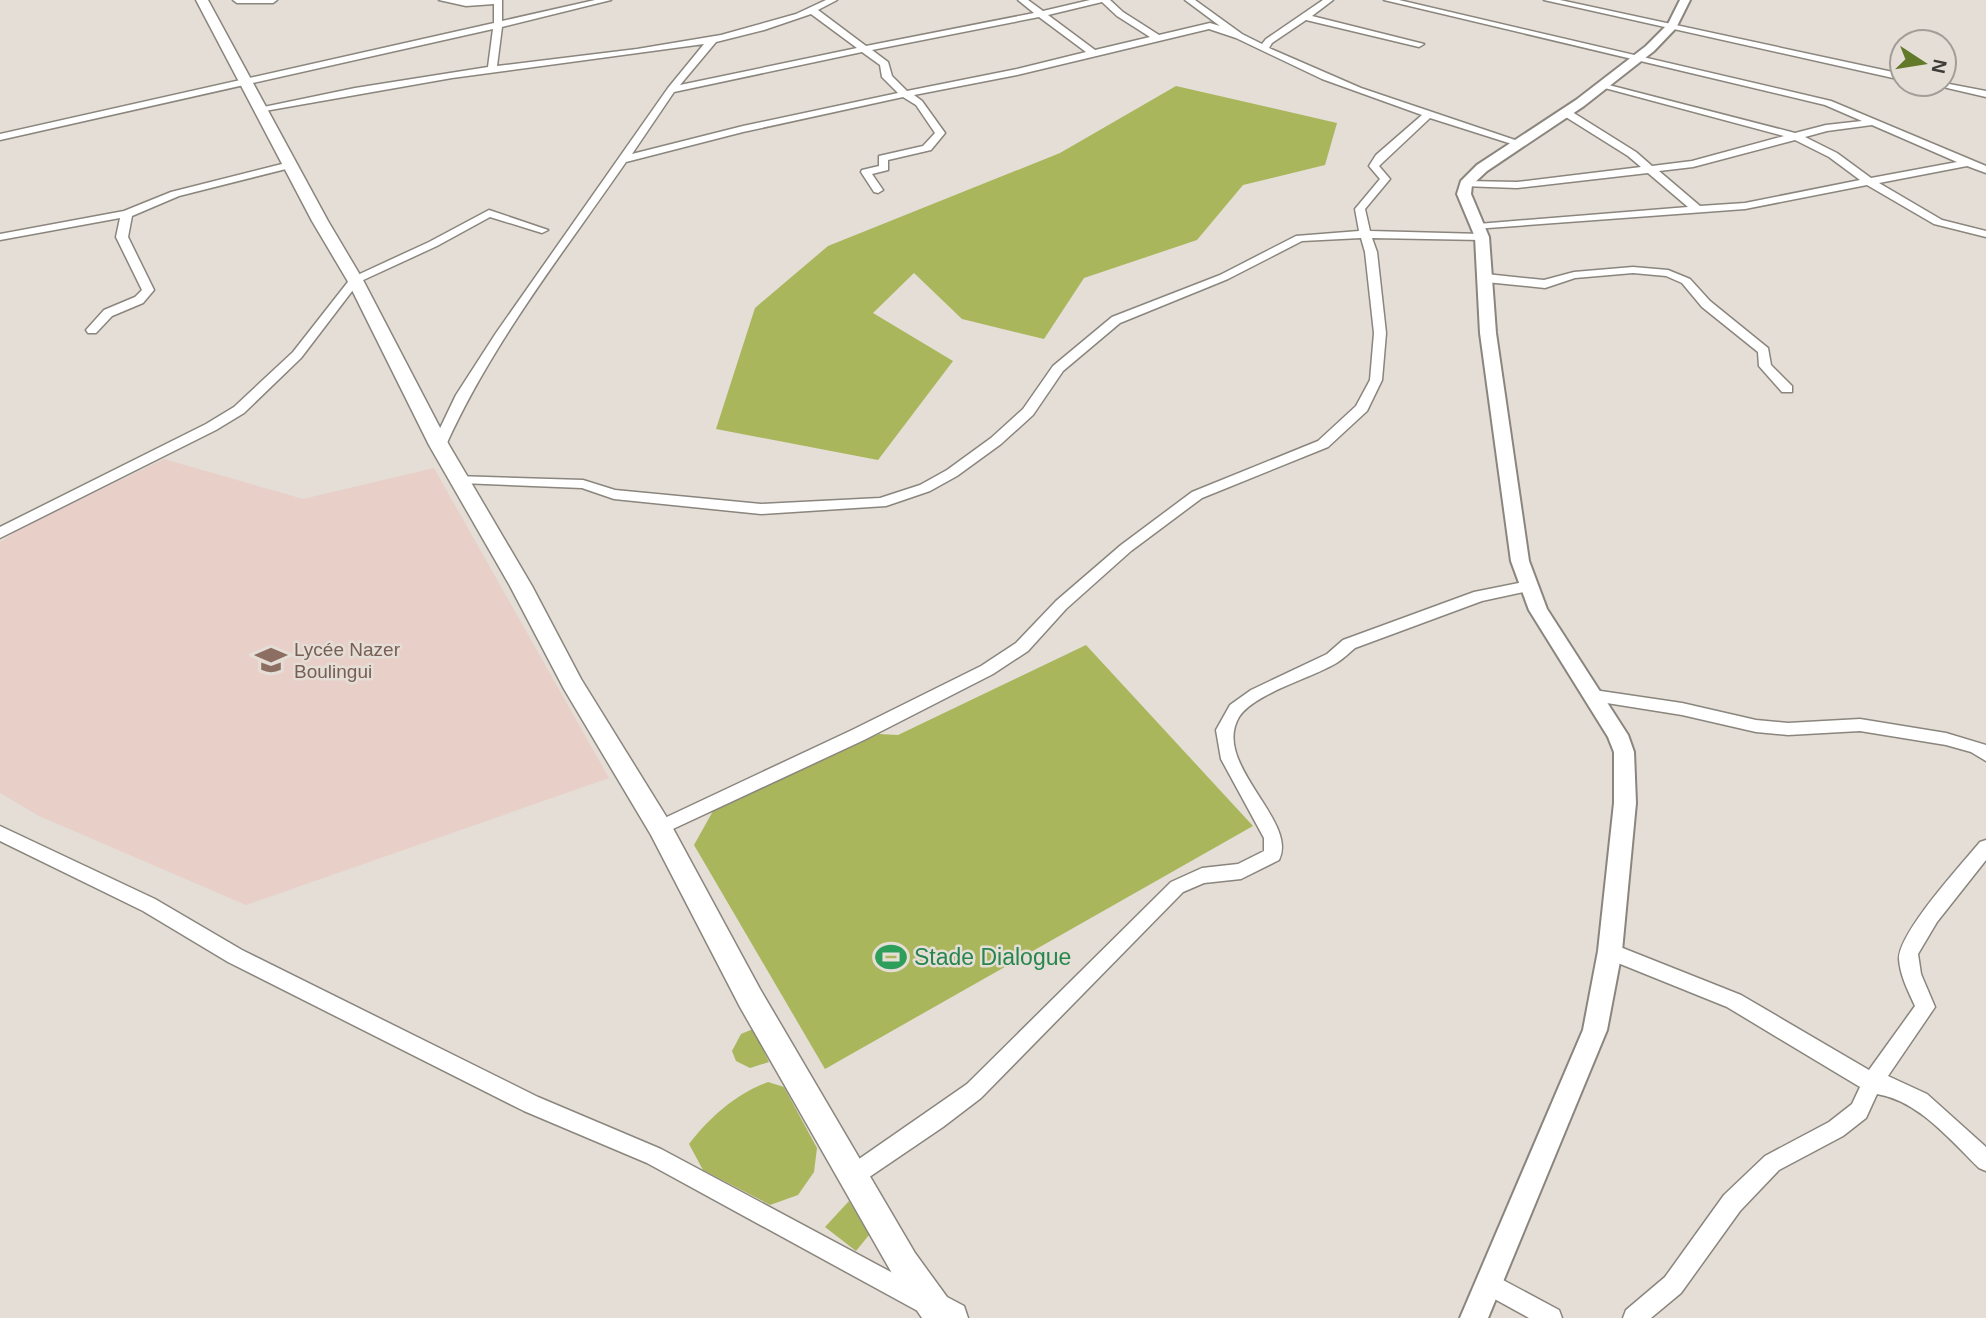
<svg xmlns="http://www.w3.org/2000/svg" width="1986" height="1318" viewBox="0 0 1986 1318" font-family="Arial,sans-serif">
<style>
.education{fill:#e8cfc8}
.green{fill:#a9b65b}
.lines{fill:none;stroke-linecap:round;stroke-linejoin:round}
.minor-casing{stroke:#8a857d;stroke-width:3}
.major-casing{stroke:#8a857d;stroke-width:4}
.highway-casing{stroke:#8a857d;stroke-width:3}
.minor{fill:#fff;fill-rule:evenodd}
.major{fill:#fff;fill-rule:evenodd}
.highway{fill:#fff;fill-rule:evenodd}
.labels{text-anchor:middle;stroke-width:5;stroke-linejoin:round;paint-order:stroke}
.education-label{font-size:19px;fill:#785e54;stroke:#e4ded6;text-anchor:start}
.near-leisure-label{font-size:23px;fill:#27864d;stroke:#e4ded6;text-anchor:start}
</style>
<rect width="100%" height="100%" fill="#e4ded6"/>
<path class="education" d="M164 459 303 499 434 468 609 778 246 905 39 816 0 793V542L17 531Z"/>
<path class="green" d="M1176 86 1337 123 1325 165 1243 185 1197 240 1084 278 1044 339 962 319 914 273 873 313 953 361 878 460 716 429 755 308 828 246 1060 153Z
M1086 645 1253 826 825 1069 694 845 713 811 879 734 898 735Z
M753 1029 769 1062 750 1068 736 1061 732 1051 741 1034Z
M768 1082 784 1087 817 1148 814 1172 798 1195 770 1205 703 1170 689 1144C710 1117 736 1094 768 1082Z
M849 1201 869 1235 856 1251 825 1227Z"/>
<g class="lines">
<defs>
<path id="minor" d="M233 0H277L273 3H237Z
M439 0H502V21L595 0H611L502 27 497 66 637 49 721 35 796 14 826 0H837L818 10 866 46 1034 13 1018 0H1028L1043 11 1090 0H1110L1123 12 1159 35 1210 23 1220 26 1185 0H1195L1242 34 1262 44 1266 39 1323 0H1333L1312 16 1424 44 1419 47 1306 20 1272 43 1269 48 1361 88 1524 143 1515 145 1430 118 1379 166 1390 179 1365 209 1370 231 1482 234 1488 237 1482 240 1372 238 1377 252 1386 333 1382 380 1367 411 1328 447 1202 498 1131 551 1066 609 1028 651 993 674 864 740 660 835 654 833 651 828 654 823 852 730 981 666 1016 643 1056 601 1121 545 1192 492 1318 441 1356 406 1370 380 1374 333 1365 252 1361 238 1302 241 1228 279 1120 323 1063 371 1033 415 1001 444 957 476 930 491 886 506 761 514 614 499 582 488 460 483 455 482 453 479 455 476 583 480 615 490 761 504 880 498 920 485 947 470 991 438 1023 409 1053 366 1112 317 1220 275 1296 236 1359 231 1355 209 1380 179 1369 166 1376 155 1422 115 1322 79 1236 38 1209 29 1017 75 914 95 922 101 945 133 931 150 888 160V170L872 174 883 190 878 193 874 192 861 172 862 170 879 166V156L923 146 935 133 916 105 903 97 743 132 626 162C563 253 492 343 446 445L439 449 432 445 456 395 496 333 668 88 704 44 452 78 259 112 254 109 355 88 488 67 493 29 0 140V134L494 23V4L466 6ZM1102 2 1117 16 1150 37 1095 50 1048 15ZM811 14 857 48 680 85 716 42 764 30ZM1039 17 1086 52 1017 69 907 91 892 76 888 62 872 50ZM862 52 880 65 882 77 898 93 743 126 632 154 674 92Z
M1384 0H1399L1831 101 1986 166V173L1967 166 1879 183 1942 220 1986 231V237L1934 224 1867 185 1745 209 1474 229V225L1478 224 1688 207 1648 173 1517 188 1462 186 1461 184 1466 181 1517 182 1641 167 1628 156 1561 114V110H1569L1636 152 1652 166 1692 161 1784 136 1601 87V83L1795 133 1826 125 1862 121 1825 105ZM1872 125 1957 162 1871 178 1837 153 1805 137 1827 131ZM1795 140 1829 157 1860 180 1745 203 1700 206 1659 171 1693 167Z
M1544 0H1560L1902 74V80Z
M1944 83 1986 91V97L1930 84Z
M290 162 294 163V167L179 196 132 216 128 237 154 290 143 303 112 316 96 333H88L86 330 104 310 135 297 142 290 116 237 120 218 0 240V234L124 211 171 192Z
M489 210 548 230 542 233 490 217 437 246 359 282 301 358 244 413 216 430 0 538V527L206 424 234 407 293 352 351 278 429 242Z
M1633 267 1668 270 1690 279 1710 301 1768 348 1771 365 1792 386V392H1782L1759 366 1758 352 1702 307 1682 283 1666 276 1633 273 1575 278 1545 288 1486 282 1480 278 1486 274 1544 280 1574 272Z
M1528 581 1535 586 1533 590 1482 601 1355 648C1349 653 1344 658 1338 662 1313 678 1254 693 1239 717 1211 764 1299 821 1279 860L1241 879 1204 883 1183 892 981 1098 943 1127 862 1182 854 1185 846 1182 843 1175 846 1168 967 1084 1171 882 1202 868 1238 864 1264 851V838L1221 759 1216 730 1230 705 1251 690 1327 654 1343 640 1474 592Z
M1594 690 1682 703 1756 720 1788 723 1860 719 1946 733 1986 745V761L1971 752 1946 745 1860 731 1788 735 1756 732 1682 715 1588 700 1586 696 1588 692Z
M0 826 155 899 242 950 538 1097 661 1149 932 1294 935 1302 932 1310 924 1313 916 1310 647 1163 524 1111 228 962 143 911 0 841Z
M1986 840V860L1937 922 1918 954 1921 974 1935 1007 1888 1076 1927 1094 1986 1147V1171L1979 1168C1950 1140 1919 1101 1877 1094L1866 1118 1843 1136 1779 1170 1740 1211 1681 1293 1651 1318H1623L1626 1310 1665 1277 1724 1195 1765 1156 1829 1122 1852 1104 1860 1087 1727 1007 1603 957 1601 951 1603 945 1610 943 1741 995 1869 1070 1915 1006C1908 991 1900 975 1899 959 1899 932 1961 865 1980 842Z
M1488 1272 1559 1310 1562 1318H1529L1480 1291 1477 1283 1480 1275Z"/>
<path id="major" d="M1680 0H1690L1676 28 1654 51 1584 106 1487 171 1472 185 1471 194 1489 237 1496 333 1529 561 1547 609 1628 735 1634 752 1636 803 1622 951 1607 1030 1488 1318H1460L1583 1030 1598 951 1614 803V752L1608 737 1529 610 1511 561 1480 333 1475 237 1457 194 1461 181 1477 165 1576 100 1646 46 1668 24Z"/>
<path id="highway" d="M196 0H208L328 221 363 280 449 445 532 586 581 679 669 821 760 989 915 1253 947 1297 964 1306 968 1318H922L893 1275 740 1007 651 835 564 689 510 586 429 445 347 280 312 221Z"/>
</defs>
<use href="#minor" class="minor-casing"/>
<use href="#major" class="major-casing"/>
<use href="#highway" class="highway-casing"/>
<use href="#minor" class="minor"/>
<use href="#major" class="major"/>
<use href="#highway" class="highway"/>
</g>
<defs>
<symbol id="school-bare" viewBox="-9 -9 18 18"><path d="M0-5L7-2L0 1L-7-2ZM-4 1L0 2.5L4 1V4Q0 6-4 4Z" fill="#8d6e63" stroke="#e4ded6" stroke-width="2.5" paint-order="stroke"/></symbol>
<symbol id="stadium-bare" viewBox="-9 -9 18 18"><path d="M0-5a6.5 5 0 1 0 0 10a6.5 5 0 1 0 0-10ZM-3.5-1.8h7v3.6h-7Z" fill="#2e9e5b" stroke="#e4ded6" stroke-width="2.5" paint-order="stroke"/></symbol>
</defs>
<g fill-rule="evenodd">
<use href="#school-bare" x="249" y="638" width="44" height="44"/>
<use href="#stadium-bare" x="869" y="935" width="44" height="44"/>
</g>
<g class="labels">
<g class="education-label">
<text x="294" y="656">Lycée Nazer<tspan x="294" dy="22">Boulingui</tspan></text>
</g>
<g class="near-leisure-label">
<text x="914" y="965">Stade Dialogue</text>
</g>
</g>
<g transform="translate(1923 63) rotate(102)"><circle r="33" fill="#e4ded6" stroke="#a29d97" stroke-width="2"/>
<path d="M0-5L12 26L0 18L-12 26Z" fill="#62792a"/>
<text y="-10" font-size="19" font-weight="bold" text-anchor="middle" fill="#3e3b38">N</text>
</g>
</svg>
